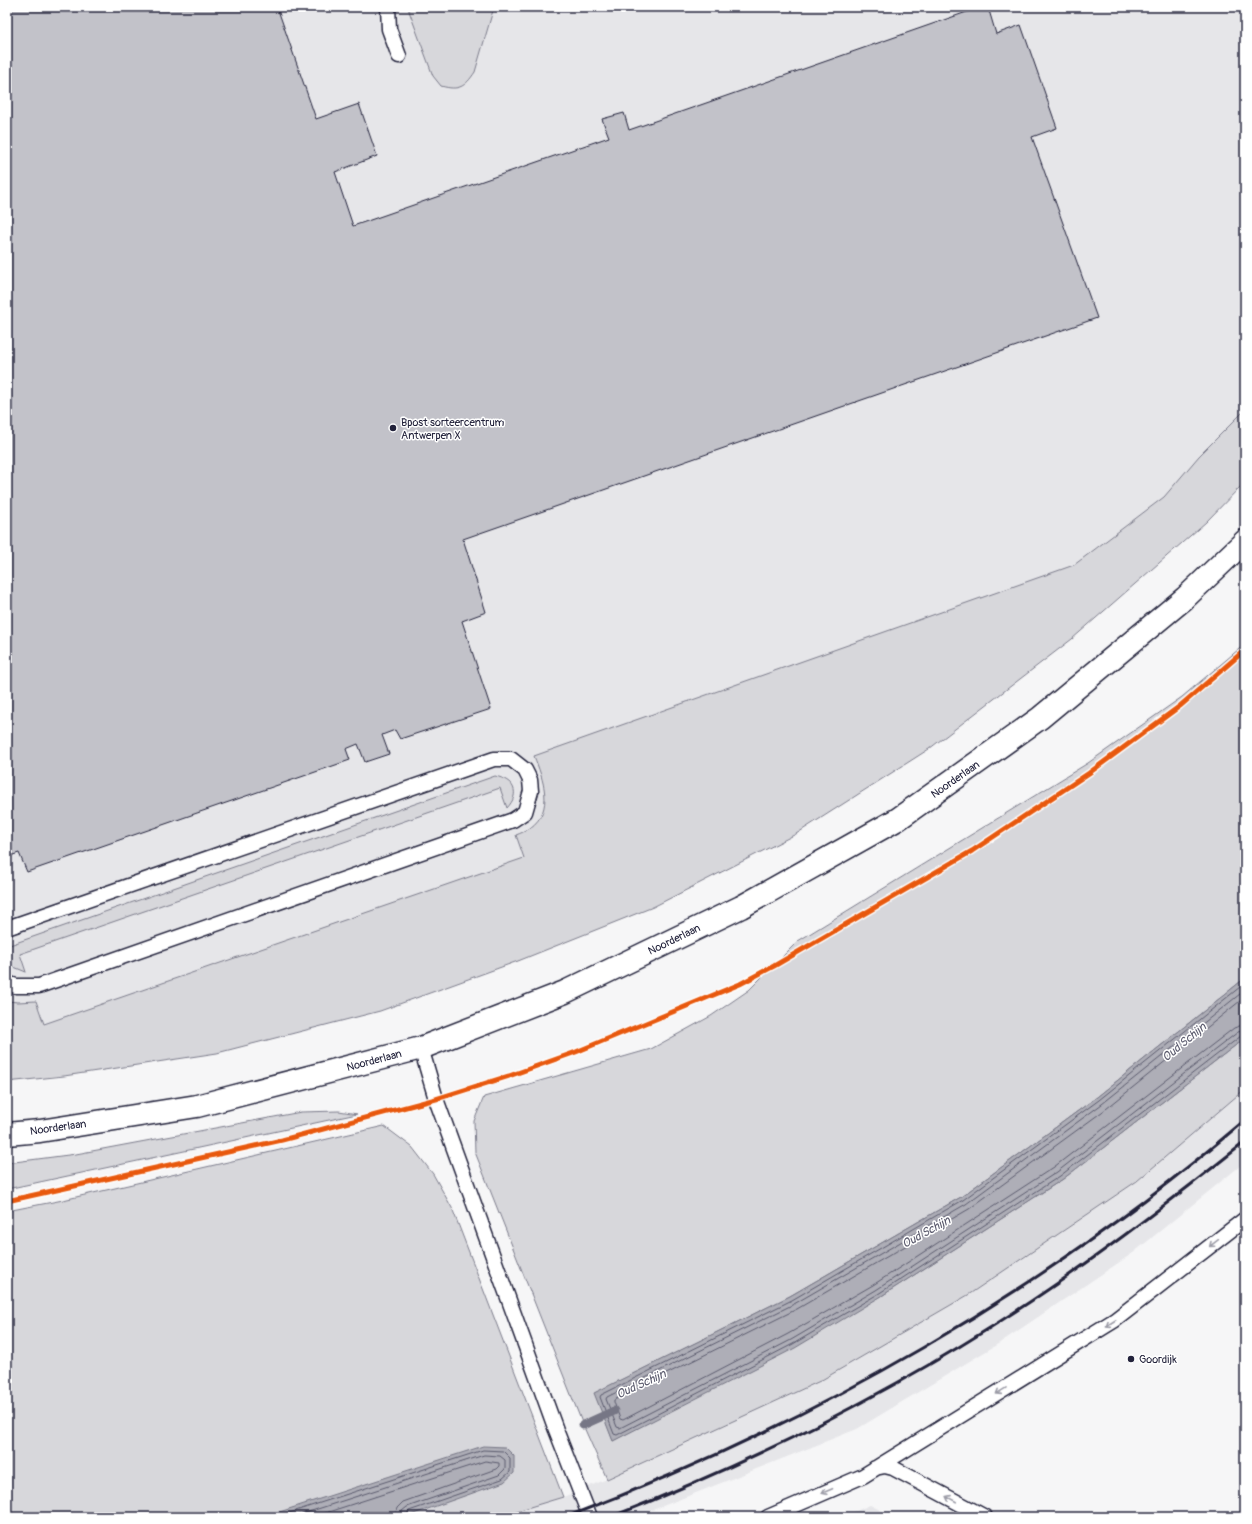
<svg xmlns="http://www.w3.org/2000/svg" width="1252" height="1524" viewBox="0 0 1252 1524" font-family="Pangolin,sans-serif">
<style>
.built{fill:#e6e6e9}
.green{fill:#d7d7db;stroke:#7c7c8b}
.water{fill:#aeaeb7;stroke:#767685}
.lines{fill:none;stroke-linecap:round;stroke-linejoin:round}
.shore{stroke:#5a5a6d;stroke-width:1}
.stream{stroke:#767685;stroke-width:9}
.building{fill:#c2c2c9;stroke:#22223b}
.lane-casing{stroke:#22223b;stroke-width:17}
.primary-casing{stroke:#22223b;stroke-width:25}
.lane{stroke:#fff;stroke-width:14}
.primary{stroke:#fff;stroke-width:22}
.rail{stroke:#22223b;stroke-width:3}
.cycleway-casing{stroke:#fff;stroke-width:8}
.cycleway{stroke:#e8590c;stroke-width:5}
.oneway{stroke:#9c9ca7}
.poi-dot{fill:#22223b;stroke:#fff;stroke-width:1.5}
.labels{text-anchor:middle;stroke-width:3;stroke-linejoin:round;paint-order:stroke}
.poi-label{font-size:11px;fill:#22223b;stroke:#fff;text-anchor:start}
.street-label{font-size:11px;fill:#22223b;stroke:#fff}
.water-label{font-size:12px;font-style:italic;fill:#5a5a6d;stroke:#fff}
</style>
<rect width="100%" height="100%" fill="#f6f6f7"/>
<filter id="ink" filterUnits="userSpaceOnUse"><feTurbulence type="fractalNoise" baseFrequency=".025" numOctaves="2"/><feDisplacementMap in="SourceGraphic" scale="8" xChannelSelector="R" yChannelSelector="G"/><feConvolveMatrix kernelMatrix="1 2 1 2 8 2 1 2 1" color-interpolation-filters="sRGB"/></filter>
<g filter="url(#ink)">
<path class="built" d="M7 7H1245V440L926 711 7 1053Z
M1245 1089V1162L1133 1253 998 1344 857 1429 635 1517H497L563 1497 607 1479 820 1381 968 1295 1137 1181Z
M870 1505 894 1517H842Z"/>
<path class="green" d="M409 7H494L475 72C465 87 459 91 441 86L433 76 409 11Z
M1245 410V482L1206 522 1072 639 929 749 796 834 653 907 518 961 380 1011 217 1053 64 1076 7 1082V1001L18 1002 36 1001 44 1024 524 858 516 835C521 833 526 831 530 828 555 810 543 779 534 756L1074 565 1164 497 1199 456Z
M1245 644V978L1097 1097 961 1197 790 1296 595 1393 613 1441 880 1297 1063 1179 1245 1038V1089L1137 1181 968 1295 820 1381 607 1479 583 1425 475 1152 474 1121 484 1097 651 1049 711 1016 749 990 798 941 1088 763 1182 697Z
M495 776C514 780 521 793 507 808L500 788 20 954 26 972 9 965 7 962V946Z
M339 1111 357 1114 7 1189V1163L76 1154 301 1112Z
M384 1126 412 1147 433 1174 452 1208 563 1497 497 1517H7V1211L63 1200Z"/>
<path class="water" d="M1245 978V1038L1063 1179 880 1297 795 1348 613 1441 594 1393 790 1296 961 1197 1097 1097Z
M483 1446 505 1447 514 1456V1473L504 1482 405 1517H264Z"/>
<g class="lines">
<path class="shore" d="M1245 983 1099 1100 963 1200 792 1300 601 1395 600 1397 614 1434 617 1435 793 1344 878 1294 1060 1176 1241 1036H1245
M1245 990 1102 1104 966 1204 794 1304 607 1397 606 1399 617 1427 620 1428 791 1340 876 1290 1057 1172 1238 1032 1245 1030
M1245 997 1106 1109 969 1209 797 1309 614 1400V1402L620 1419 623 1420 788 1334 873 1285 1054 1167 1234 1028 1245 1024
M277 1517 483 1450 503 1451 510 1458V1472L502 1479 409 1511 407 1514 406 1517
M293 1517 484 1455 500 1456 505 1460V1469L499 1475 407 1507 402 1511 401 1517
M313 1517 485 1461 499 1463V1466L496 1469 403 1502 397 1508 395 1517"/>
<path class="stream" d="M583 1425 614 1411"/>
</g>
<path class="building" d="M7 7H277L316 119 359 104 377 156 335 172 353 226 609 137 602 119 624 113 629 130 981 7H988L996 34 1021 25 1057 128 1032 137 1097 318 463 539 486 612 462 621 491 709 400 739 395 730 382 735 389 754 365 762 358 744 346 749 350 760 27 872 19 853 7 857Z"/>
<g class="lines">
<defs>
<path id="lane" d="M388 7 389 29 399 56
M7 928 494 759H511L525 770 530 780 531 791 525 812 513 820 39 986H16L7 983
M421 1048 436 1099 556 1430 590 1517
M875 1468 885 1466 893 1468 985 1517
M768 1517 863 1476 1115 1320 1245 1219"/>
<path id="primary" d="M7 1134 40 1131 197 1106 421 1048 565 992 741 907 898 819 1040 718 1185 598 1245 541"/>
</defs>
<use href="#lane" class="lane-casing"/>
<use href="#primary" class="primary-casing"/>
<use href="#lane" class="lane"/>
<use href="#primary" class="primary"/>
<path class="rail" d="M566 1517C813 1424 1044 1291 1245 1120
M611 1517C764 1457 913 1382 1049 1289 1117 1243 1181 1193 1245 1142"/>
<defs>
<path id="cycleway" d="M7 1201 282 1140 436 1099 509 1076 576 1052 740 984 774 966 972 851 1089 773 1180 706 1245 650"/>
</defs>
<use href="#cycleway" class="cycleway-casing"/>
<use href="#cycleway" class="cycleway"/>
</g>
<defs><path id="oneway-shaft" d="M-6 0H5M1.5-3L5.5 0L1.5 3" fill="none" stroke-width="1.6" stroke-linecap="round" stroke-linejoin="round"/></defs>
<g class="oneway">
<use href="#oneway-shaft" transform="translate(1214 1243) rotate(142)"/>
<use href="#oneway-shaft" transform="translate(1111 1323) rotate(147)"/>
<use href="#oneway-shaft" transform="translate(1001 1391) rotate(148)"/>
<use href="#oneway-shaft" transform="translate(827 1491) rotate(157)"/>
<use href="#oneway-shaft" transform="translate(951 1499) rotate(-152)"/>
</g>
</g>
<g class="poi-dot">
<circle cx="393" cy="428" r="4"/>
<circle cx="1131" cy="1359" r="4"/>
</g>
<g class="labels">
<g class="poi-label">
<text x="401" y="426">Bpost sorteercentrum<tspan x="401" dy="13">Antwerpen X</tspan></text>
<text x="1139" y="1363">Goordijk</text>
</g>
<g class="street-label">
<text transform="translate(955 779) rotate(-35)" y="4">Noorderlaan</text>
<text transform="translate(674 939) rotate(-26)" y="4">Noorderlaan</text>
<text transform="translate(374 1060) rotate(-15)" y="4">Noorderlaan</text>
<text transform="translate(58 1127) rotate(-8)" y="4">Noorderlaan</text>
</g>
<g class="water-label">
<text transform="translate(1184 1042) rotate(-40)" y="4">Oud Schijn</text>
<text transform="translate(926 1232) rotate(-29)" y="4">Oud Schijn</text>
<text transform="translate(641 1384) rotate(-25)" y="4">Oud Schijn</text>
</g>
</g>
<rect width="1252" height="1524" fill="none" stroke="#fff" stroke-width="24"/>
<rect x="12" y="12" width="1228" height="1500" fill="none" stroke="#22223b" stroke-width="1.5" filter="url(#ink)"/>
</svg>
